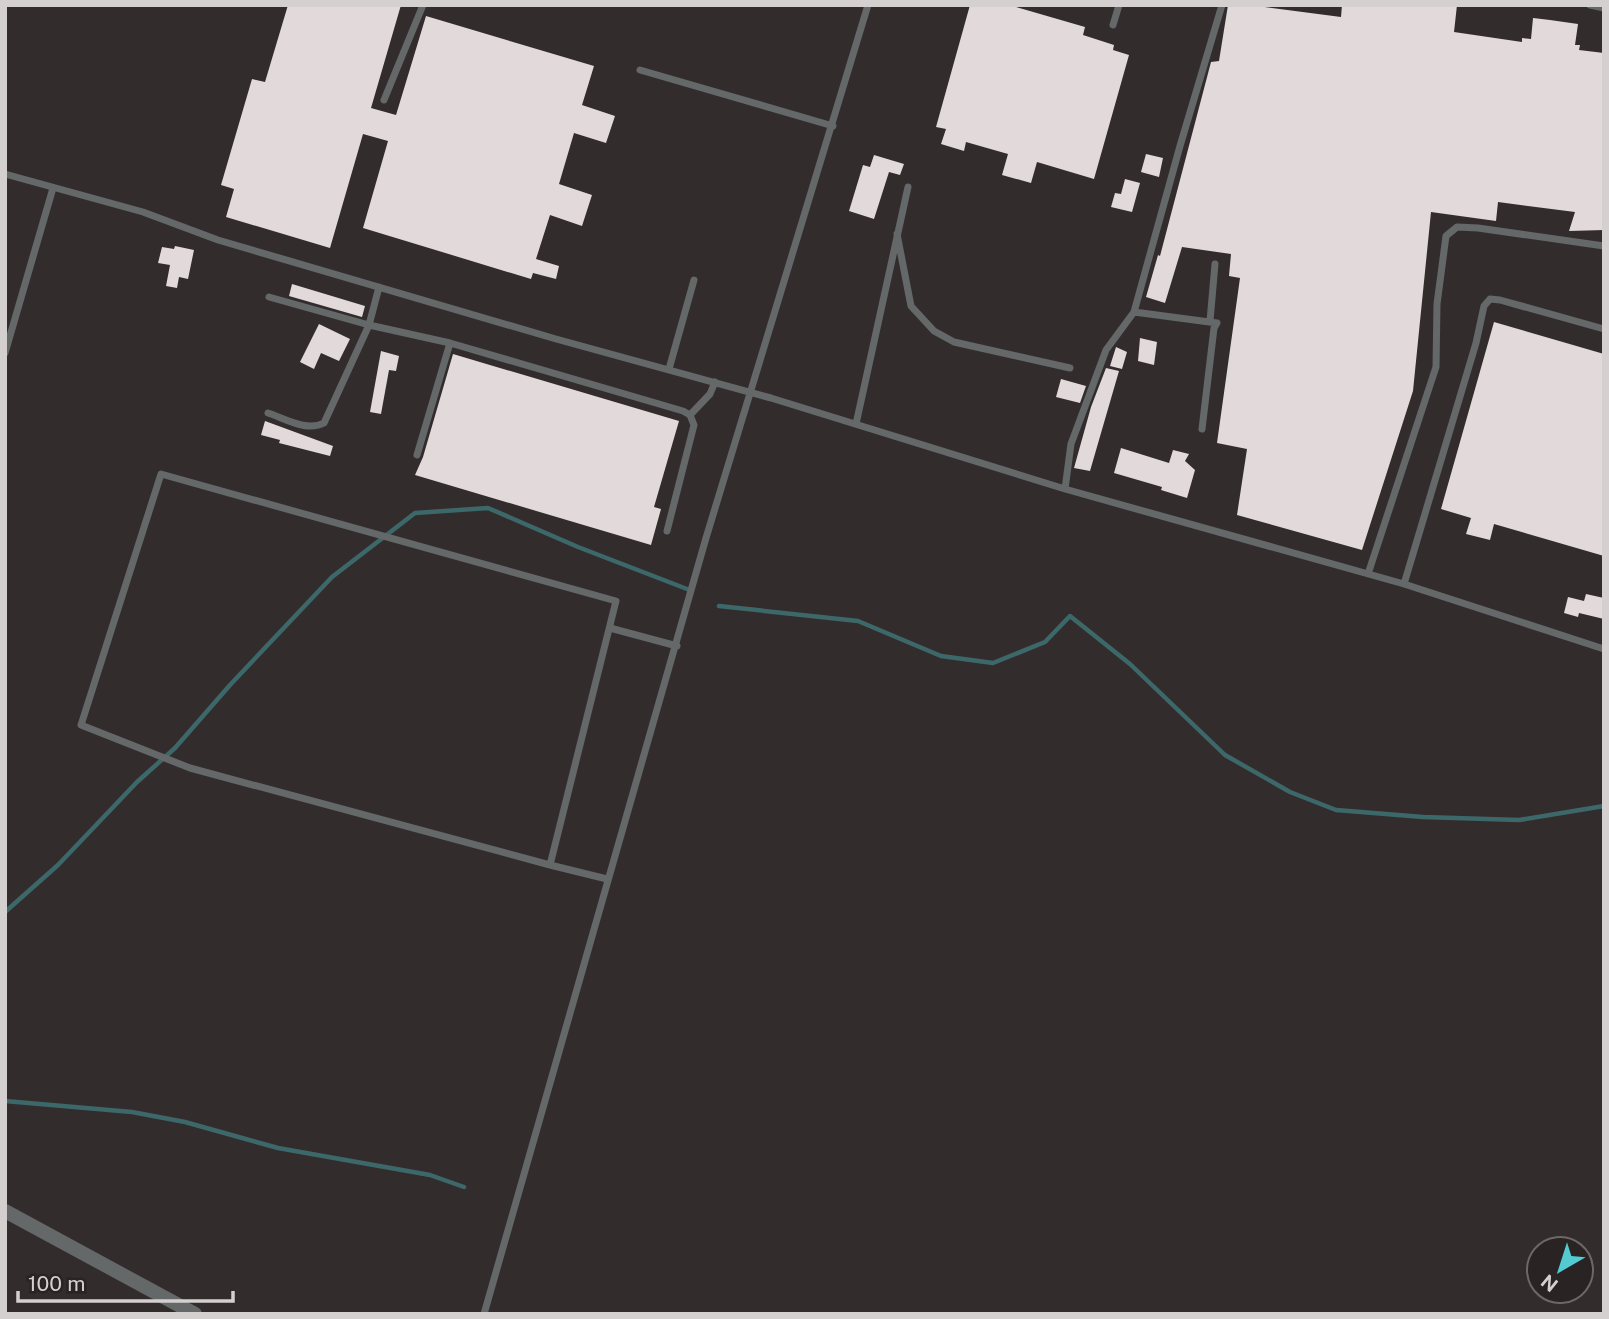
<svg xmlns="http://www.w3.org/2000/svg" width="1609" height="1319" viewBox="0 0 1609 1319" font-family="'Public Sans',sans-serif">
<style>
.lines{fill:none;stroke-linecap:round;stroke-linejoin:round}
.stream{stroke:#3d686a;stroke-width:4.5}
.building{fill:#e1d9da}
.lane{stroke:#656868;stroke-width:7}
.street{stroke:#656868;stroke-width:14}
</style>
<rect width="100%" height="100%" fill="#332c2d"/>
<g class="lines">
<path class="stream" d="M719 606 858 621 941 656 993 663 1045 642 1070 616 1130 664 1225 755 1290 792 1336 810 1423 817 1519 820 1604 806
M5 912 58 865 137 782 175 748 230 685 332 577 415 513 488 508 578 547 687 589
M5 1101 132 1112 185 1122 278 1148 430 1175 464 1187"/>
</g>
<path class="building" d="M288 5H401L371 108 396 115 426 16 594 66 582 105 615 116 606 143 574 133 559 184 592 195 582 226 550 215 536 259 559 266 556 279 533 273 531 279 363 228 388 141 363 134 330 248 226 217 234 189 221 185 252 79 265 82Z
M970 5H1009L1085 27 1083 35 1114 45 1113 50 1129 55 1094 179 1037 162 1031 183 1002 175 1008 154 966 142 964 151 941 144 946 129 936 127Z
M1228 5H1250L1341 17 1342 5H1457L1454 32 1522 42V38L1531 39 1533 18 1550 20 1578 24 1575 45H1580L1579 50 1604 53V230L1569 231 1575 212 1498 202 1496 221 1431 212 1413 391 1362 550 1237 515 1247 449 1217 443 1240 278 1229 276 1231 254 1182 247 1165 303 1146 297 1158 255 1160 256 1211 62 1219 61Z
M1146 154 1163 158 1159 177 1141 172Z
M874 155 904 164 900 175 889 172 874 219 849 211 863 165 870 167Z
M1125 179 1140 183 1132 212 1111 207 1115 193 1121 194Z
M175 246 194 250 188 279 179 277 177 288 166 286 170 265 158 263 162 247 174 249Z
M292 284 365 306 362 317 289 296Z
M1494 322 1604 354V556L1494 524 1490 540 1466 534 1471 518 1441 509Z
M319 324 350 339 339 361 321 353 314 369 300 362Z
M1140 338 1157 342 1154 365 1138 361Z
M1116 347 1127 352 1122 369 1110 366Z
M381 351 399 356 396 371 389 370 381 414 370 412Z
M453 354 679 421 654 507 661 509 651 545 415 475 423 457Z
M1106 368 1119 371 1090 471 1074 468 1091 407Z
M1061 379 1086 386 1080 403 1056 397Z
M265 421 333 446 330 456 279 443 280 440 261 435Z
M1121 448 1169 463 1173 450 1189 454 1185 461 1195 470 1187 498 1161 490 1162 487 1114 473Z
M1586 594 1604 598V619L1579 613 1578 617 1564 613 1568 597 1584 601Z"/>
<g class="lines">
<path class="lane" d="M1590 5 1604 8
M1113 25 1119 5
M640 70 833 126
M384 100 423 5
M5 174 143 212 218 240 556 339 771 398 1065 489 1404 584 1604 649
M897 234 911 306 934 331 954 342 1070 368
M269 297 369 325 450 343 683 411 690 415 694 425 667 531
M1134 312 1217 323 1214 328 1202 429
M1210 321 1215 264
M5 353 53 188
M669 369 694 280
M268 413C286 419 307 432 324 423L369 325 379 287
M690 415 710 394 715 382
M856 424 908 187
M417 455 450 343
M161 474 616 601 550 865 190 768 81 725Z
M1065 489 1071 444 1106 350 1134 312 1180 146 1222 5
M1368 574 1436 367 1437 304 1446 236 1457 227 1478 228 1604 246
M1404 584 1476 343 1484 306 1490 299 1500 300 1604 329
M610 628 677 646
M550 865 607 879
M484 1314 706 538 868 5"/>
<path class="street" d="M5 1211 195 1314"/>
</g>
<rect width="1609" height="1319" fill="none" stroke="#d4d0d0" stroke-width="14"/>
<g transform="translate(1560 1270) rotate(219)"><circle r="33" fill="#292323" stroke="#6d6868" stroke-width="2"/>
<path d="M0-5L12 26L0 18L-12 26Z" fill="#52ccd1"/>
<text y="-10" font-size="19" font-weight="bold" text-anchor="middle" fill="#d4d0d0">N</text>
</g>
<path d="M18 1291v10h215v-10" fill="none" stroke="#d4d0d0" stroke-width="3.5"/>
<text x="28" y="1291" font-size="21" fill="#d4d0d0" stroke="#292323" stroke-width="5" paint-order="stroke">100 m</text>
</svg>
